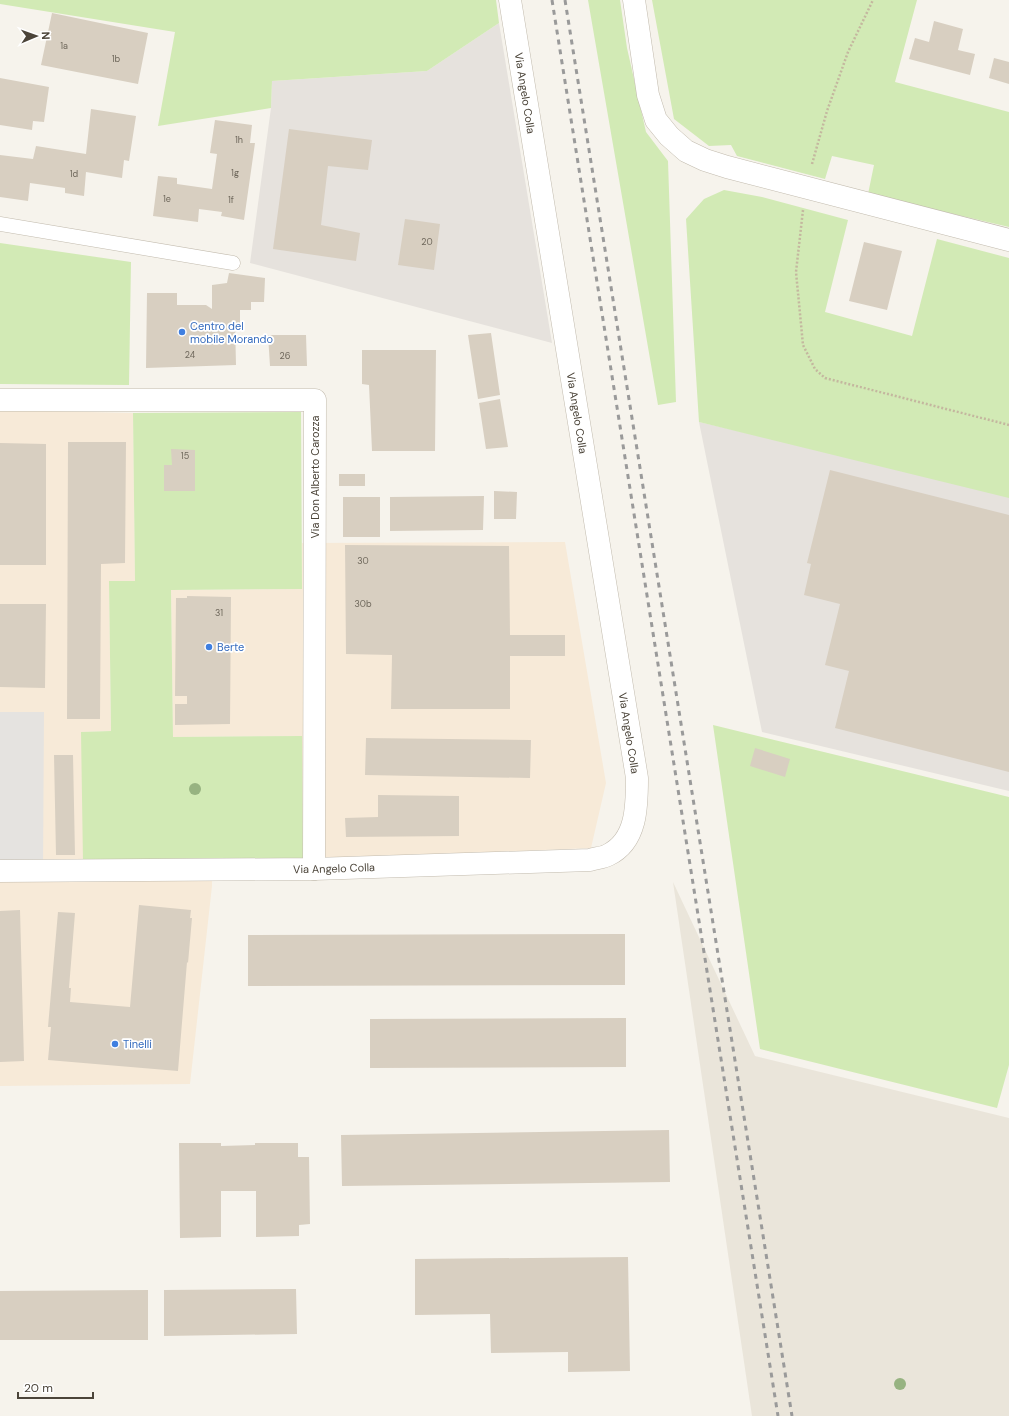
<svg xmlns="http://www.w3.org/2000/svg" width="1009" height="1416" viewBox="0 0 1009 1416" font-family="'DM Sans',sans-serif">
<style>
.residential{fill:#eae5da}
.commercial{fill:#f7ead8}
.industrial{fill:#e6e2dd}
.green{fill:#d2eab5}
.parking{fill:#e5e3e0}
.building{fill:#d8cfc1}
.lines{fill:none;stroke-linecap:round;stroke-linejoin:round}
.service-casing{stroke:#c2bbae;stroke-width:15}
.minor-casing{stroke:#c2bbae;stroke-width:23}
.path{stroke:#c4b79f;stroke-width:2.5;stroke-dasharray:2 2;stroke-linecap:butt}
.service{stroke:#fff;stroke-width:14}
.minor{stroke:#fff;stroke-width:22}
.rail{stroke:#9a9a9a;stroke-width:3;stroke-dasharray:5 5;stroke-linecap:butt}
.tree{fill:#97b381}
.shop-dot{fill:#3f7fe0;stroke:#fff;stroke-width:1.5}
.labels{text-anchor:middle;stroke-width:3.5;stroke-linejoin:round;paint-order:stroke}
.number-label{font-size:9px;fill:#6e675b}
.street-label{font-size:11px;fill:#4b4439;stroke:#fff}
.shop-label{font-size:11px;fill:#366cbe;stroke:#fff;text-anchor:start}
</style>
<rect width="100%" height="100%" fill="#f6f3ec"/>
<path class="residential" d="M673 882 755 1056 1009 1118V1416H752Z"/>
<path class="commercial" d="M0 410 133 413 135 581H109L111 731 82 732 212 861V886L190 1084 0 1086Z
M565 542 606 783 591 848 303 860 302 736 173 737 171 590 302 589V543Z"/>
<path class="industrial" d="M499 23 552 343 250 263 271 108 272 81 427 71Z
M699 422 1009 494V791L762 732Z"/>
<path class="green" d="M0 0H496L499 23 427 71 272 81 271 108 158 126 175 32 0 4Z
M588 0H620L627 48 646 132 668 161 676 402 658 405Z
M652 0H917L895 82 1009 112V227L868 194 874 165 832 156 825 179 737 156 731 145 709 146 674 119Z
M724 190 762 197 848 220 825 312 912 336 937 239 1009 258V498L699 422 686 219 704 199Z
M0 243 131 262 129 385 0 384Z
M301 412 302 589 171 590 173 737 302 736 303 860 83 862 81 732 111 731 109 581H135L133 413Z
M713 725 1009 797V1065L997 1108 760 1049Z"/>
<path class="parking" d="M0 712H44L43 872H0Z"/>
<path class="building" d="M52 13 148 33 138 84 41 65Z
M934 21 963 29 958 50 975 54 970 75 909 59 915 38 929 42Z
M994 58 1009 62V84L989 78Z
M0 78 49 87 44 122 33 121 32 130 0 125Z
M91 109 136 116 129 161 124 160 122 178 86 172 84 196 65 193V188L30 183 28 201 0 197V155L33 159 36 146 86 154Z
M215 120 252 125 250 143H255L244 220 221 216 222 212 199 209 198 222 153 216 158 176 177 178V184L212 189 217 154 210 153Z
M289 129 372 140 368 170 328 166 321 225 360 233 356 261 273 249Z
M405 219 440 224 434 270 398 265Z
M864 242 902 251 887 310 849 301Z
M229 273 265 278 264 302H251V310H240V323H235L236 365 146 368 147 293H177V305H206L212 309V285L227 283Z
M491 333 500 395 478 399 468 335Z
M268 335H306L307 366H270Z
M362 350H436L435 451H372L369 385 362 384Z
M500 399 508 447 486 449 479 403Z
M68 442H126L125 563 101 564 100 719H67Z
M0 443 46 444V565H0Z
M171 449 195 450V491H164V465H172Z
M830 470 1009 515V772L835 728 849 671 825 665 840 604 804 595 811 564 807 563Z
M339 474H365V486H339Z
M494 491 517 492 516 519H494Z
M484 496 483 530 390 531V497Z
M343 497H380V537H343Z
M345 545 509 546 510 635H565V656H510V709H391L392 655 346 654Z
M187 596 231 597 230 724 175 725V704H187V696H175L176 598H187Z
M0 604H46L45 688 0 687Z
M366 738 531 740 530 778 365 775Z
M755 748 790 759 785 777 750 766Z
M54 755H73L75 855H56Z
M378 795 459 796V836L346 837 345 818 378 817Z
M139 905 191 910 190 918H192L188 963 187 962 178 1071 48 1060 51 1027H48L58 912 75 913 69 988H71L70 1002 130 1007Z
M20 910 24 1061 0 1062V911Z
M625 934V985L248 986V935Z
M626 1018V1067L370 1068V1019Z
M669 1130 670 1182 342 1186 341 1135Z
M179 1143H221V1146L255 1145V1143H298V1157H309L310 1224 299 1225V1236L256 1237V1191H221V1237L180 1238Z
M628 1257 630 1371 568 1372V1352L491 1353 490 1314 415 1315V1259Z
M296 1289 297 1334 164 1336V1290Z
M148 1290V1340H0V1291Z"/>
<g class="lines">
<defs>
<path id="service" d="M0 224 233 263"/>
<g id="minor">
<path d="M634 0 648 95 656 120 669 136 686 151 705 160 727 167 1009 240"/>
<path d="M0 400H315L314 869"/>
<path id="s1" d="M0 871 314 869 590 860C595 858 603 858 608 855 637 841 637 806 637 778L510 0"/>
</g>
</defs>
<use href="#service" class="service-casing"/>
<use href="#minor" class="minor-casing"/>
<path class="path" d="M812 164 827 111 848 52 873 0
M803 210 796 272 803 345 815 369 825 378 1009 425"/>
<use href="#service" class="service"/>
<use href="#minor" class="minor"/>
<path class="rail" d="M552 0 778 1416
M565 0 792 1416"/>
</g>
<g class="tree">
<circle cx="195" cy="789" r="6"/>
<circle cx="900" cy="1384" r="6"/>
</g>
<g class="shop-dot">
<circle cx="182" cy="332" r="4"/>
<circle cx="209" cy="647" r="4"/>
<circle cx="115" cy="1044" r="4"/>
</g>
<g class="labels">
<g class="number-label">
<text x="64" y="49">1a</text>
<text x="116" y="62">1b</text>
<text x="239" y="143">1h</text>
<text x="235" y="176">1g</text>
<text x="74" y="177">1d</text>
<text x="167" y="202">1e</text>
<text x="231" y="203">1f</text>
<text x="427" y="245">20</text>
<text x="190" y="358">24</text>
<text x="285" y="359">26</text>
<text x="185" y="459">15</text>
<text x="363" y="564">30</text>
<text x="363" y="607">30b</text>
<text x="219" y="616">31</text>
</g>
<g class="street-label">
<text transform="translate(525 93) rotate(81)" y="4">Via Angelo Colla</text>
<text transform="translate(577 413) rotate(81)" y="4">Via Angelo Colla</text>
<text transform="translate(315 477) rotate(-90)" y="4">Via Don Alberto Carozza</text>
<text transform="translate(629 733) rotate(81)" y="4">Via Angelo Colla</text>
<text dy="4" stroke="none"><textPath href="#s1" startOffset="334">Via Angelo Colla</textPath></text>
</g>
<g class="shop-label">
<text x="190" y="330">Centro del<tspan x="190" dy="13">mobile Morando</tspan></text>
<text x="217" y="651">Berte</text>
<text x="123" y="1048">Tinelli</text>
</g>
</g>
<g transform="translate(36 36) rotate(88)" stroke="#ffffff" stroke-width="3" paint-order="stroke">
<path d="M0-3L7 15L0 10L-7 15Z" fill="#4b4439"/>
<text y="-6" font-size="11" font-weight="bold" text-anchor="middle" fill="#4b4439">N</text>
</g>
<path d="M18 1392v6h75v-6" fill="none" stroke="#4b4439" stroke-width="2"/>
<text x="24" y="1392" font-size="12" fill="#4b4439" stroke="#ffffff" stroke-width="3" paint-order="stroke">20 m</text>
</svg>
